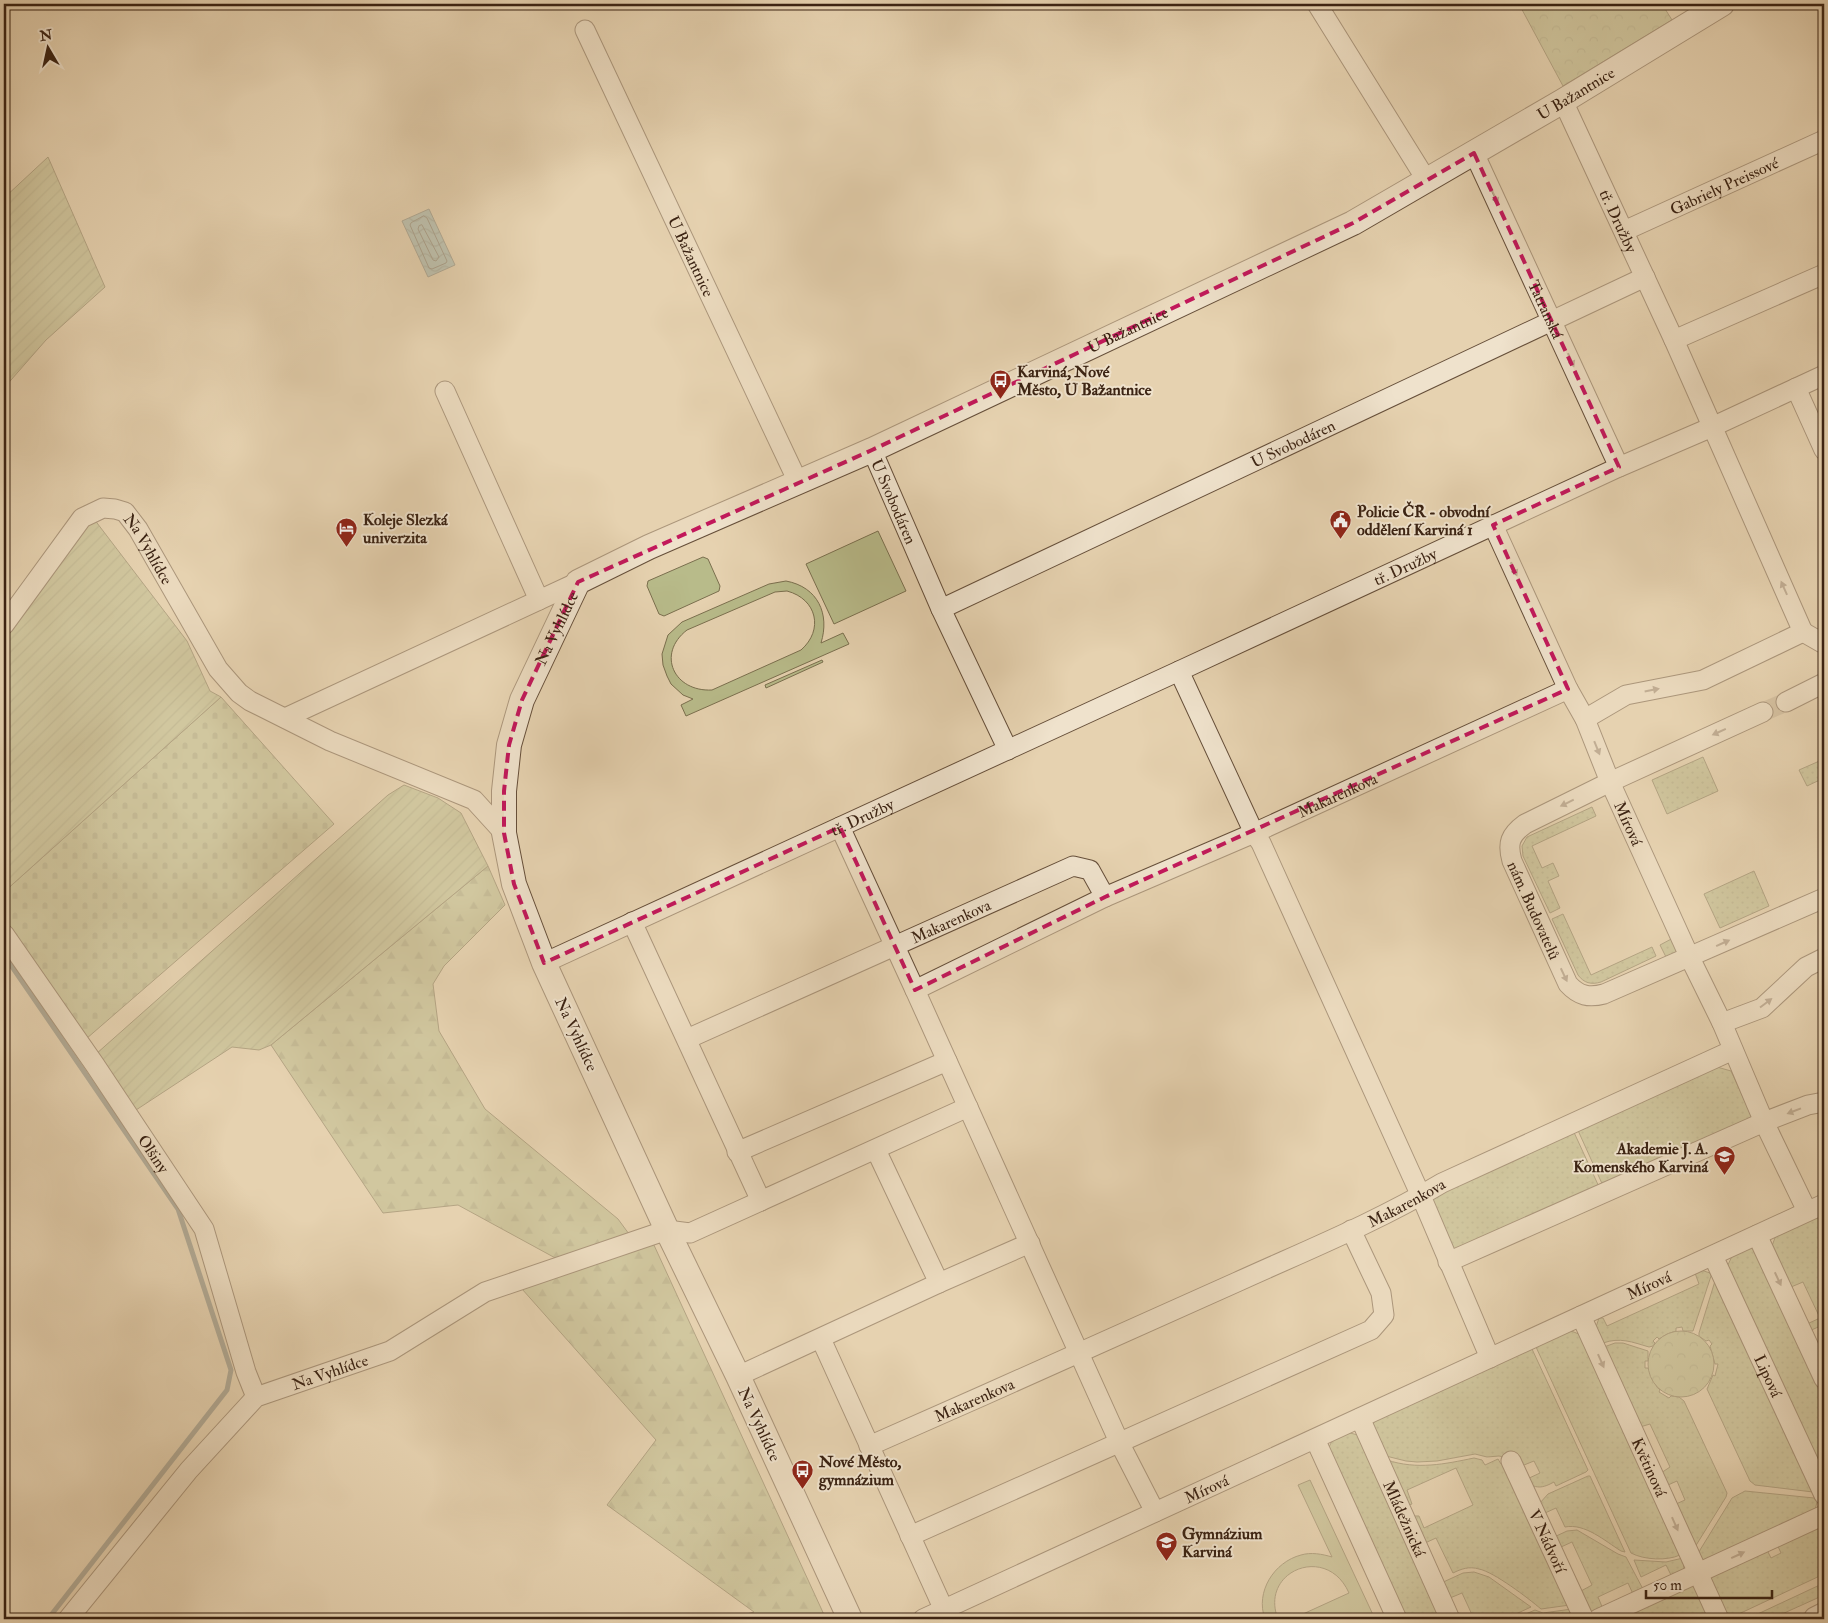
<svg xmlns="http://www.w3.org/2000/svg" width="1828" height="1623" viewBox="0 0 1828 1623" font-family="'IM FELL Double Pica',serif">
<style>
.grass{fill:url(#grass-dots);stroke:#7a6f4e}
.forest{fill:url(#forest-firs);stroke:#7a6f4e}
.cemetery{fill:url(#cemetery-stones);stroke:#7a6f4e}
.park{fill:url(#park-crowns);stroke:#7a6f4e}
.garden{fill:url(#garden-furrows);stroke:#7a6f4e}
.pitch{fill:#b8bb8a;stroke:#7a6f4e;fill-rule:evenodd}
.water{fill:url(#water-waves);stroke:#737b74}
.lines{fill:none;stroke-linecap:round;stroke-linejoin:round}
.shore{stroke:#6a6c64;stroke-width:1}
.stream{stroke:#737b74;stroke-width:5}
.minor-tunnel{stroke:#c4af91;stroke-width:19;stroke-dasharray:19 9;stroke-linecap:butt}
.minor-casing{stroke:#664f3a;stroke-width:21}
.tertiary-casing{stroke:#664f3a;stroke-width:26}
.minor{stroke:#efe2cc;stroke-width:19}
.tertiary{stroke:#efe2cc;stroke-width:24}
.oneway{fill:#958270}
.marked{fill:none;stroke:#c2185b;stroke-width:4;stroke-dasharray:10 6;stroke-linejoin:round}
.labels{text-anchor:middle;stroke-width:4;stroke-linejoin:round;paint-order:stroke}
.street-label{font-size:16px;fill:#3b2313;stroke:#efe2cc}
.poi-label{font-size:16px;font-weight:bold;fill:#3b2313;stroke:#efe2cc;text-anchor:start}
</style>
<defs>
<pattern id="grass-dots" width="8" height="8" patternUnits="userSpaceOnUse" patternTransform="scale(1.25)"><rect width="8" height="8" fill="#b8bb8a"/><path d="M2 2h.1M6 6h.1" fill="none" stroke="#9fa076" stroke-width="1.8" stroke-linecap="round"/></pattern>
<pattern id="forest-firs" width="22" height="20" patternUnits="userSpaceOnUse" patternTransform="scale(1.25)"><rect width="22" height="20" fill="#b8bb8a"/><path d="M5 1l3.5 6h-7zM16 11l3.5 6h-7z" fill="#9fa076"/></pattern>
<pattern id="cemetery-stones" width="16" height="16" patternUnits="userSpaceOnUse" patternTransform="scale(1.25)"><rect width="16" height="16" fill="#b8bb8a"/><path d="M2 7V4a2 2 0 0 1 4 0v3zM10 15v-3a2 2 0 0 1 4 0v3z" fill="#9fa076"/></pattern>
<pattern id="park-crowns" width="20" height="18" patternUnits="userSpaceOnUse" patternTransform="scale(1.25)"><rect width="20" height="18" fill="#b8bb8a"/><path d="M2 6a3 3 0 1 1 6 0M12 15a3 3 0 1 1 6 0" fill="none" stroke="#9fa076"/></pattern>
<pattern id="garden-furrows" width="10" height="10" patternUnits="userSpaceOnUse" patternTransform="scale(1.25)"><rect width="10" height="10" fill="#b8bb8a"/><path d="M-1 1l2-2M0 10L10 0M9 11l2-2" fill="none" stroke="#9fa076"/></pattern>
<pattern id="water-waves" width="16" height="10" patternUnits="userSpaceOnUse" patternTransform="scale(1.25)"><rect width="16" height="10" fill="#98b6b4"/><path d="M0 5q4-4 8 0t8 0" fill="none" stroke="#7d9491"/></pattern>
</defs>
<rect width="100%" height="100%" fill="#e6d2b0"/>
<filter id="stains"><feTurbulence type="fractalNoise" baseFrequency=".004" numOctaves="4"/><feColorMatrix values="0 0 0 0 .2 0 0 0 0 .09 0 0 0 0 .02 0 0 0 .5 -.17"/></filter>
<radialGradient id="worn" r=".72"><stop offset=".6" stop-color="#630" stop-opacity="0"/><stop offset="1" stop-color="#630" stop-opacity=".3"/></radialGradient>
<path class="grass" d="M1703 757 1718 791 1667 814 1652 780Z
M1824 759V778L1807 786 1799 770Z
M1592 807 1596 816 1532 846 1542 868 1553 863 1559 876 1548 881 1560 908 1550 913 1523 856 1522 846 1527 837Z
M1754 871 1769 906 1720 928 1704 894Z
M1563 914 1591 975 1652 947 1656 956 1601 982C1591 985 1584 983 1578 975L1552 919Z
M1675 937 1678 949 1677 953 1667 959 1660 945Z
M1717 1067 1731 1071 1754 1121 1604 1188 1576 1126Z
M1572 1128 1600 1189 1454 1253 1432 1201 1435 1194Z
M1824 1211V1328L1823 1325 1809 1331 1807 1324 1820 1318 1803 1282 1791 1287 1772 1246 1776 1235Z
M1751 1248 1757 1250 1824 1388V1485L1727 1267 1733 1254Z
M1701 1270 1710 1273 1711 1276 1693 1331H1683L1682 1327 1676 1328V1331L1667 1334 1659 1339 1657 1337 1653 1341 1655 1343 1653 1346 1649 1347C1632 1342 1620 1337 1603 1343L1595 1330 1599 1318H1603L1607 1326 1699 1284 1695 1273Z
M1715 1281 1813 1492 1755 1485 1750 1481 1707 1389 1713 1375 1715 1376 1718 1364H1715L1710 1346 1712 1344 1709 1340 1706 1341 1699 1336V1333Z
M1569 1330 1581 1335 1680 1555C1667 1561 1644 1560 1631 1553L1536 1347V1345Z
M1615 1343H1623L1648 1351V1361H1645V1368H1648L1657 1387 1660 1390 1659 1392 1669 1398 1671 1396 1679 1397 1684 1401 1727 1493 1726 1497 1695 1547 1676 1504 1685 1500 1677 1481 1668 1485 1661 1473 1670 1467 1650 1424 1640 1427 1604 1347Z
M1532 1349 1588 1470 1586 1472 1556 1486 1554 1482C1543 1488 1535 1490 1525 1480L1540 1473 1534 1461 1519 1467 1510 1458 1499 1456 1487 1457 1475 1454 1437 1461 1417 1462 1406 1461 1382 1455 1372 1426 1376 1419Z
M1346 1432 1358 1435 1446 1619H1403L1328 1449 1334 1437Z
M1474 1458 1482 1460 1485 1465 1498 1459 1501 1464 1507 1462 1570 1605 1541 1609C1528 1598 1494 1572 1479 1569 1469 1566 1461 1569 1453 1573L1436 1538 1425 1543 1414 1516H1419L1424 1528 1473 1505 1456 1468 1407 1490 1412 1504 1405 1506 1387 1460C1417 1470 1445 1464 1474 1458Z
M1588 1476H1590L1625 1552 1621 1551C1605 1541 1585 1523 1565 1527L1556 1508 1545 1513 1539 1504 1548 1494Z
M1745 1491 1814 1498 1817 1502 1815 1510 1710 1561 1703 1560 1698 1556 1700 1550 1732 1498Z
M1824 1525V1574L1728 1619 1711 1579 1713 1573 1765 1546 1771 1558 1781 1553 1776 1542Z
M1577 1530 1618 1554 1626 1557 1644 1591 1633 1594 1628 1583 1598 1597 1603 1609 1590 1614 1581 1591 1592 1585 1572 1542 1561 1547 1552 1538 1567 1531Z
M1683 1558 1684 1570 1672 1577 1666 1565 1641 1577 1634 1560 1666 1562Z
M1474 1572 1489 1577 1531 1607 1505 1619H1474L1462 1593 1450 1598 1439 1584 1463 1573Z
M1824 1583V1595L1771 1619H1747Z
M1686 1585 1694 1587 1713 1619H1607Z
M1572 1609 1575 1619H1514L1535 1610 1543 1613Z"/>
<path class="forest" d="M488 866 505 905 444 966 433 984 439 1031 485 1109 618 1219 629 1234 559 1260 458 1205 383 1213 271 1045Z
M653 1243 826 1619H728L754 1612 607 1505 656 1440 522 1289Z"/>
<path class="cemetery" d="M221 697 334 824 86 1039 4 918V892Z"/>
<path class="park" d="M1519 4H1662L1672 20 1563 86Z
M1648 1364a33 33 0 1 1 66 0a33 33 0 1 1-66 0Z"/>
<path class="garden" d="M48 157 105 287 46 340 4 388V198Z
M94 519 187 641 210 691 221 697 4 892V636L84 526Z
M404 785 438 798 461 813 488 866 271 1045 259 1050 232 1047 136 1110 96 1054 388 795Z"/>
<path class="pitch" d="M878 531 906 591 834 624 806 564Z
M703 557 708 559 720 586 719 591 664 616 659 614 647 586 648 581Z
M786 581C818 587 830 614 821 643L843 633 849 644 686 716 681 705 693 699 683 695 671 684 667 676 663 665 662 654 668 635 682 622 769 584ZM787 591C817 599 824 630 801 650L712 690C674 692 656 654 687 630L775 592Z
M822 660 823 662 766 688 765 685Z
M1310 1480 1375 1619H1292L1349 1593C1327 1543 1259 1571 1278 1619H1265C1255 1592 1274 1562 1301 1555 1311 1552 1322 1554 1332 1557L1298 1485Z"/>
<path class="water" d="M429 209 455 265 428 277 402 221Z"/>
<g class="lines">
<path class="shore" d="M424 216 427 218 447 261 446 263 432 269 429 268 410 225 411 223Z
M422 225 439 257 436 261 433 260 418 229 419 226Z"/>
<path class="stream" d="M4 955 178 1209 231 1370 227 1390 48 1619"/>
<path class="minor-tunnel" d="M1763 712 1786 702"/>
<defs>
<g id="minor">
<path d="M1317 4 1427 181"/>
<path id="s1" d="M585 30 798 482"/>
<path id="s2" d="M1563 101 1674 340 1803 632"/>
<path id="s3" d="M1474 153 1619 467"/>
<path id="s4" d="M1624 231 1824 140"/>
<path d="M1674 340 1824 274"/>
<path d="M1796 388 1824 450"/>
<path d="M445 391 539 600"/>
<path id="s5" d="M872 450 941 609 1008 750"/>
<path id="s6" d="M1493 525 1568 689 1585 719 1610 782 1690 958 1722 1023 1764 1122 1807 1211"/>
<path id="s7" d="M941 609 1645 277"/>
<path id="s8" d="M4 625 82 518 103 508 115 509 125 512 138 529 218 669 239 693 250 701 330 741 474 800 504 833"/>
<path d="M1803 632 1824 644"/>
<path d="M1179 671 1254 833 1261 843 1421 1196 1490 1358"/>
<path d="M1786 702 1824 683"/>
<path id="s9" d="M1763 712 1610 782 1525 824C1510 835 1507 843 1512 861L1568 984C1579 996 1589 998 1604 994L1824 898"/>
<path d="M285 718 578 582"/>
<path d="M1585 719 1626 695 1703 680 1803 632"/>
<path d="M840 827 915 990"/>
<path d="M632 922 761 1201"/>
<path id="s10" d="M4 934 95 1065 204 1229 246 1372 256 1397"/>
<path id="s11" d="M544 963 1179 671 1619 467 1712 427 1824 375"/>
<path d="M1722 1023 1762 1008 1806 967 1824 958"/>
<path id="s12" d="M687 1039 1073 866 1090 870 1105 897"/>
<path d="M876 1150 939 1283"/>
<path d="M737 1152 947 1061"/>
<path d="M1757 1235 1824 1379"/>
<path id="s13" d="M1713 1256 1824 1495"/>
<path d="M1448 1262 1764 1122 1808 1105 1824 1102"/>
<path id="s14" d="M1581 1316 1719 1619"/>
<path d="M821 1339 944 1610"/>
<path d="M738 1376 939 1283 1030 1243"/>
<path id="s15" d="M1360 1418 1450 1619"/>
<path d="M1315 1439 1397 1619"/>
<path id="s16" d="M869 1446C992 1392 1115 1337 1237 1282 1305 1251 1377 1222 1442 1183L1733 1050"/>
<path id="s17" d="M1511 1461 1584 1619"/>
<path id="s18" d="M1155 1512 1120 1444 915 990 1105 897 1254 833 1568 689"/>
<path d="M910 1536 1371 1330 1384 1315 1381 1293 1351 1230"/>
<path id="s19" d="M68 1619 189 1470 256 1397 390 1351 485 1292 667 1230 690 1233 968 1107"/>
<path id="s20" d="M923 1619 1824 1204"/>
<path d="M1598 1619 1824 1515"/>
</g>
<g id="tertiary">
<path id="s21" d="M850 1619 738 1376 667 1230 544 963 514 884 504 833V791L509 745 522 700 578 582 649 547 872 450 1353 223 1563 101 1722 4"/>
<path d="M1816 1619 1824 1615"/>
</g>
</defs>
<use href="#minor" class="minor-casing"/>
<use href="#tertiary" class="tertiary-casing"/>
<use href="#minor" class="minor"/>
<use href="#tertiary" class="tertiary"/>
</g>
<defs><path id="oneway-solid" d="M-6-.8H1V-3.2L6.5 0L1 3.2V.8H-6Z" transform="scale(1.25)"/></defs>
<g class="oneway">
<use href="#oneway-solid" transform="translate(1495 197) rotate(65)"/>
<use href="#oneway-solid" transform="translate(1571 360) rotate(66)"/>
<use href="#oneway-solid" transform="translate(1514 569) rotate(66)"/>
<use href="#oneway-solid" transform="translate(1784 588) rotate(-114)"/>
<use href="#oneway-solid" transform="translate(1652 690) rotate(-11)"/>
<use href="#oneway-solid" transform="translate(1719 732) rotate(156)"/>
<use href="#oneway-solid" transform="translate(1597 748) rotate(68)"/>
<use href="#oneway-solid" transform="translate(1567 803) rotate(154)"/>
<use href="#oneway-solid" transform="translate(1723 943) rotate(-24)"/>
<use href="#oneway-solid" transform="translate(1564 975) rotate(65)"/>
<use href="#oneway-solid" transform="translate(1766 1003) rotate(-37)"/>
<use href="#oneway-solid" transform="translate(1794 1111) rotate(159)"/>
<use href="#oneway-solid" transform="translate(1778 1279) rotate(65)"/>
<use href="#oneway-solid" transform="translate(1601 1361) rotate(66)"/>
<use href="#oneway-solid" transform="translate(1675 1524) rotate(66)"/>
<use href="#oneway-solid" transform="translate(1738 1555) rotate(-25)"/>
</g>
<path d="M0 0H1828V1623H0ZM1474 153 1619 467 1493 525 1568 689 1105 897 915 990 840 827 544 963 514 884 504 833V791L509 745 522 700 578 582 872 450 1353 223Z" fill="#e6d2b0" fill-opacity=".55" fill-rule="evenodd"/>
<path class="marked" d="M1474 153 1619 467 1493 525 1568 689 1105 897 915 990 840 827 544 963 514 884 504 833V791L509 745 522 700 578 582 872 450 1353 223Z"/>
<defs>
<symbol id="bus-pin" viewBox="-11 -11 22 30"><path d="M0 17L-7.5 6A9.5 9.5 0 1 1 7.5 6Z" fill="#8f2418" stroke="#efe2cc"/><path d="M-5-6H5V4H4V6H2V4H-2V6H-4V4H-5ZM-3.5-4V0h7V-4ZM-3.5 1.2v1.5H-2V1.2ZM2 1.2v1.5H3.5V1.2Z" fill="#fff"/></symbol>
<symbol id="civic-pin" viewBox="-11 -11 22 30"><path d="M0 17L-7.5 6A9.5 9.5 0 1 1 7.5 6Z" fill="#8f2418" stroke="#efe2cc"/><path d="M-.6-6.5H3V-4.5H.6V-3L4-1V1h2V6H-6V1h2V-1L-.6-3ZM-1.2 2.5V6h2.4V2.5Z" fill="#fff"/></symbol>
<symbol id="hotel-pin" viewBox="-11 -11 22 30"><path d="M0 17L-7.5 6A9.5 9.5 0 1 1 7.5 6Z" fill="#8f2418" stroke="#efe2cc"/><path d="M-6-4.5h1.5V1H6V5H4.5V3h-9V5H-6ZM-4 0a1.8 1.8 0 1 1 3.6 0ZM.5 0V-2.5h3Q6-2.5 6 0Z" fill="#fff"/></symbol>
<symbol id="university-pin" viewBox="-11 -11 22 30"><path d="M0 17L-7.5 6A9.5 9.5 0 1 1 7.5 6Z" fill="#8f2418" stroke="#efe2cc"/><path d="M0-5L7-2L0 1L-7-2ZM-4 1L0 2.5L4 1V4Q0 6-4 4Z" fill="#fff"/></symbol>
<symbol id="school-pin" viewBox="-11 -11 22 30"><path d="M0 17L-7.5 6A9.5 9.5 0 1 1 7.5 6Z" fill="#8f2418" stroke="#efe2cc"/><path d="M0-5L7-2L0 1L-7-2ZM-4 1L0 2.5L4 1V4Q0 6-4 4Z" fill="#fff"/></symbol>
</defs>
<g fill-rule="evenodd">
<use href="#bus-pin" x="988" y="368" width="25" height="34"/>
<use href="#civic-pin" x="1328" y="508" width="25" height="34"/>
<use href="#hotel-pin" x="334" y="516" width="25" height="34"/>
<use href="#university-pin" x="1712" y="1144" width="25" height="34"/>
<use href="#bus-pin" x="790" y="1458" width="25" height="34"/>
<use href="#school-pin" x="1154" y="1530" width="25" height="34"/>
</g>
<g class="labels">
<g class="street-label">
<text dy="6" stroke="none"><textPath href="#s21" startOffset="2238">U Bažantnice</textPath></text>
<text dy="6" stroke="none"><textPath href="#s4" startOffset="110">Gabriely Preissové</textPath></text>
<text dy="6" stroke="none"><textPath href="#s2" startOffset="132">tř. Družby</textPath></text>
<text dy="6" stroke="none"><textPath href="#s1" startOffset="250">U Bažantnice</textPath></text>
<text dy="6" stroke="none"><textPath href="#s3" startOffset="172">Tatranská</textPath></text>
<text dy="6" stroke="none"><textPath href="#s21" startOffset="1731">U Bažantnice</textPath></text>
<text dy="6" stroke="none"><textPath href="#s7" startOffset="389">U Svobodáren</textPath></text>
<text dy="6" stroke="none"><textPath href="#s5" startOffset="56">U Svobodáren</textPath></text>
<text dy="6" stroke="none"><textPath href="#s8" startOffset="222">Na Vyhlídce</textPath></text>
<text dy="6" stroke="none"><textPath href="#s11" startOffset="948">tř. Družby</textPath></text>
<text dy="6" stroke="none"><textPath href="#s21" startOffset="1075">Na Vyhlídce</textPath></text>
<text dy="6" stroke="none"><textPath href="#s18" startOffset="1040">Makarenkova</textPath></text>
<text dy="6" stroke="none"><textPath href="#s11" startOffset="350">tř. Družby</textPath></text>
<text dy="6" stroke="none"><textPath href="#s6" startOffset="328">Mírová</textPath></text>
<text dy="6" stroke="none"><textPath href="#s9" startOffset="360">nám. Budovatelů</textPath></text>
<text dy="6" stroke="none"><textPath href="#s12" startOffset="289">Makarenkova</textPath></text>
<text transform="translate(577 1034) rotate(65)" y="6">Na Vyhlídce</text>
<text dy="6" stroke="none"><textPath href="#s10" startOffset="266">Olšiny</textPath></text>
<text dy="6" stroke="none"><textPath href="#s16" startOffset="590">Makarenkova</textPath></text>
<text dy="6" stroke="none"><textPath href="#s20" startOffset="799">Mírová</textPath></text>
<text dy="6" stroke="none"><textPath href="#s19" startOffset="369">Na Vyhlídce</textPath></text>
<text dy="6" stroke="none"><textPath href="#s13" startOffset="132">Lipová</textPath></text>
<text dy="6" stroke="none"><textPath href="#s16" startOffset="115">Makarenkova</textPath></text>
<text transform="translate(760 1424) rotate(65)" y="6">Na Vyhlídce</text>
<text dy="6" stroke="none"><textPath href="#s14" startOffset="166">Květinová</textPath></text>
<text dy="6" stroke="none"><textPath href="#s20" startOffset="312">Mírová</textPath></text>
<text dy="6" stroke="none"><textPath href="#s15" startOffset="110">Mládežnická</textPath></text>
<text dy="6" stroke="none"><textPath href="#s17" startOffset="88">V Nádvoří</textPath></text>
</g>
<g class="poi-label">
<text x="1017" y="377">Karviná, Nové<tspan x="1017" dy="18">Město, U Bažantnice</tspan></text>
<text x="1357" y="517">Policie ČR - obvodní<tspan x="1357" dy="18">oddělení Karviná 1</tspan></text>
<text x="363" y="525">Koleje Slezká<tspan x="363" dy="18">univerzita</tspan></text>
<text x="1708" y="1154" text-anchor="end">Akademie J. A.<tspan x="1708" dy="18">Komenského Karviná</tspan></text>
<text x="819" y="1467">Nové Město,<tspan x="819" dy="18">gymnázium</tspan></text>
<text x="1182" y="1539">Gymnázium<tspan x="1182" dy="18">Karviná</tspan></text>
</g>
</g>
<rect width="1828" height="1623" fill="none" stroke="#e6d2b0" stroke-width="20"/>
<rect x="5" y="5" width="1818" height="1613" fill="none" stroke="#3b2313" stroke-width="2.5"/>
<rect x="10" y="10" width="1808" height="1603" fill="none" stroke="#3b2313"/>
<g transform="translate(48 48) rotate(351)" stroke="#efe2cc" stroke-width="4" paint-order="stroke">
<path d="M0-4L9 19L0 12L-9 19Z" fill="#3b2313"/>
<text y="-8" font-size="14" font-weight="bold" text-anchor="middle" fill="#3b2313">N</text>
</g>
<path d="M1646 1590v8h126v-8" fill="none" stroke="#3b2313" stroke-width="2.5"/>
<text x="1653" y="1590" font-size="15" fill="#3b2313" stroke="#efe2cc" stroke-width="4" paint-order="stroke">50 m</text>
<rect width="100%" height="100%" filter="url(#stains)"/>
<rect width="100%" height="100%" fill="url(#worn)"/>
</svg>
